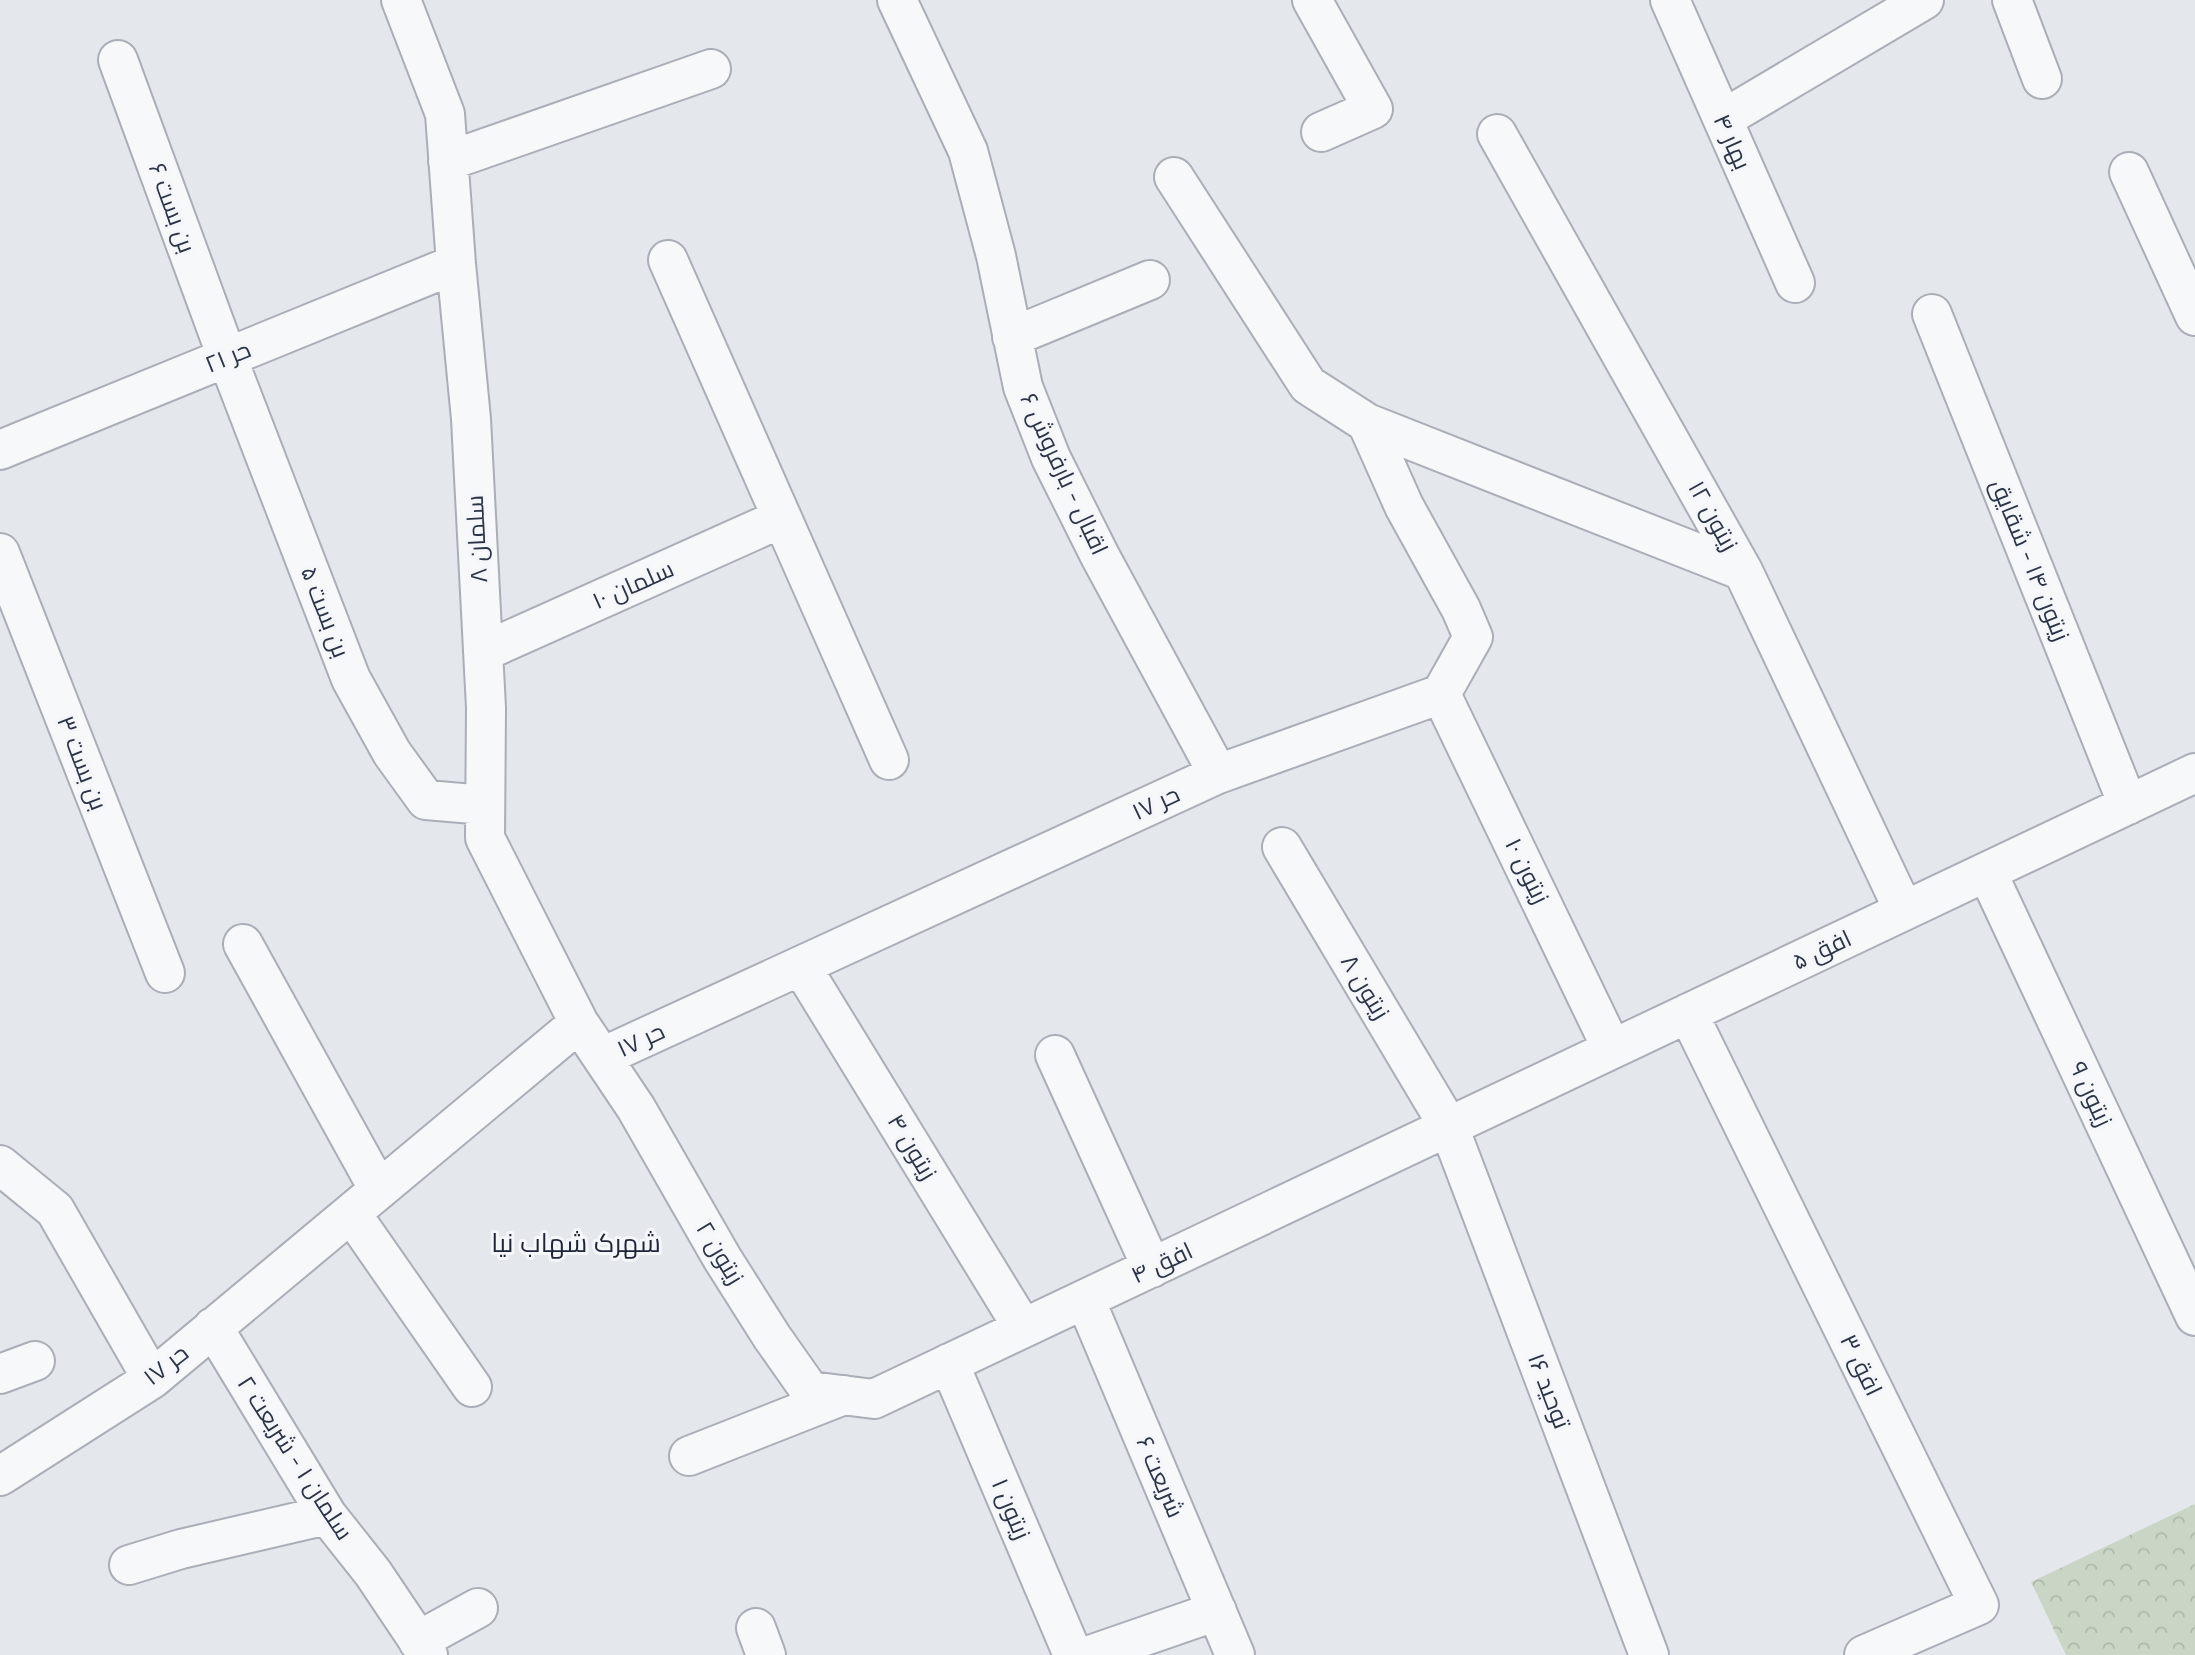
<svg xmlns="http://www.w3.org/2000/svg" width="2195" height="1655" viewBox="0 0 2195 1655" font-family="Mulish,Cairo,sans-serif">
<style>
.forest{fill:url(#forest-crowns)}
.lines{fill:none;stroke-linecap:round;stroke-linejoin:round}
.minor-casing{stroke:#a9aeb7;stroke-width:42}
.minor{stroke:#f7f8fa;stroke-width:38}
.labels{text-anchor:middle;stroke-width:6;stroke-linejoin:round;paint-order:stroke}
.street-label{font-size:24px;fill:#2b3445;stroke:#f4f6f9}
.neighbourhood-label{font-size:26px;fill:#1d2536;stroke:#f4f6f9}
</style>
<defs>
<pattern id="forest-crowns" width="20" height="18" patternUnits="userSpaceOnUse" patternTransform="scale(1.75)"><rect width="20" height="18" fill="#c9d6c5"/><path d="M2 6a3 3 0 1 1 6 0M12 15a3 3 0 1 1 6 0" fill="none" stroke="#adb8ab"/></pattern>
</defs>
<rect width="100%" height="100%" fill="#e4e7ec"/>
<path class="forest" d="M2195 1504V1655H2066L2031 1582Z"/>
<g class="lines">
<defs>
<path id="minor" d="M401 0 445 114 456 264 471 419 486 708 485 838 579 1023 636 1108 722 1258 772 1337 810 1391 874 1399 2195 773
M897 0 968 151 996 256 1023 387 1051 458 1100 556 1218 774
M1312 0 1373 109 1321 132
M1670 0 1795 283
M2012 0 2042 79
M118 60 227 357 351 679 392 753 426 800 485 805
M1723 119 1924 0
M1497 134 1743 571 1904 911
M448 161 711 69
M2129 172 2195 316
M1174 177 1308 385 1367 423 1743 571
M668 260 889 760
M1932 314 2128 805
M1012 337 1150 280
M0 450 456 264
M0 553 165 973
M483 652 782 518
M1441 694 1612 1049
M1282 847 1449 1127 1649 1655
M1987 872 2195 1316
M243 944 379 1190
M801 966 1023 1328
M1688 1013 1979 1605 1864 1655
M1055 1055 1152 1268
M602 1057 1218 774 1441 694 1473 637 1461 609 1404 506 1367 423
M0 1165 55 1210 152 1379
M351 1213 472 1387
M1085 1299 1235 1655
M213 1327 327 1515 373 1573 428 1655
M949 1363 1073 1655
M0 1374 35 1361
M689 1456 844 1395
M0 1476 152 1379 579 1023
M129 1565 181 1549 327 1515
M756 1628 766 1655
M418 1641 478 1608
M1090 1655 1217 1611"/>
</defs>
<use href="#minor" class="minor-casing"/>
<use href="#minor" class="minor"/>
</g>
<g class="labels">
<g class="street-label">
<text transform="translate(1732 142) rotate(66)" y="8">بهار ۴</text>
<text transform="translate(172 208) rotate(70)" y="8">بن بست ۶</text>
<text transform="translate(228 357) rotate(-22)" y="8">حر ۲۱</text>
<text transform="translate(1064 474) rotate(65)" y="8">اقبال - بارفروش ۶</text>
<text transform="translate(1713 516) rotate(61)" y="8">زیتون ۱۲</text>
<text transform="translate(477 539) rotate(-93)" y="8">سلمان ۸</text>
<text transform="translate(2030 560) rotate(68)" y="8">زیتون ۱۴ - شقایق</text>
<text transform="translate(633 585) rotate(-24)" y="8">سلمان ۱۰</text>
<text transform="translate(325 612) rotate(69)" y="8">بن بست ۵</text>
<text transform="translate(82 763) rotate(69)" y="8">بن بست ۳</text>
<text transform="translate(1156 803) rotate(-25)" y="8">حر ۱۷</text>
<text transform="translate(1527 871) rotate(64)" y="8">زیتون ۱۰</text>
<text transform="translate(1822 950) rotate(-25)" y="8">افق ۵</text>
<text transform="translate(1365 987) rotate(59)" y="8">زیتون ۸</text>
<text transform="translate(641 1040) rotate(-25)" y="8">حر ۱۷</text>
<text transform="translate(2091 1094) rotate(65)" y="8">زیتون ۹</text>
<text transform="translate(912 1147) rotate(59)" y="8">زیتون ۴</text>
<text transform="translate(720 1253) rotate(59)" y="8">زیتون ۲</text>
<text transform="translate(1162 1263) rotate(-25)" y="8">افق ۴</text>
<text transform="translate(166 1365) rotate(-38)" y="8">حر ۱۷</text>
<text transform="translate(1861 1365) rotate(64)" y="8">افق ۳</text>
<text transform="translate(1549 1391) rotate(69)" y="8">توحید ۱۶</text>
<text transform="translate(295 1458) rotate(57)" y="8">سلمان ۱ - شریعت ۲</text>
<text transform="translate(1160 1477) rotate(67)" y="8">شریعت ۶</text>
<text transform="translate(1011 1509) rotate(67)" y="8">زیتون ۱</text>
</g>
<g class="neighbourhood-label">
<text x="576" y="1252">شهرک شهاب نیا</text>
</g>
</g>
</svg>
